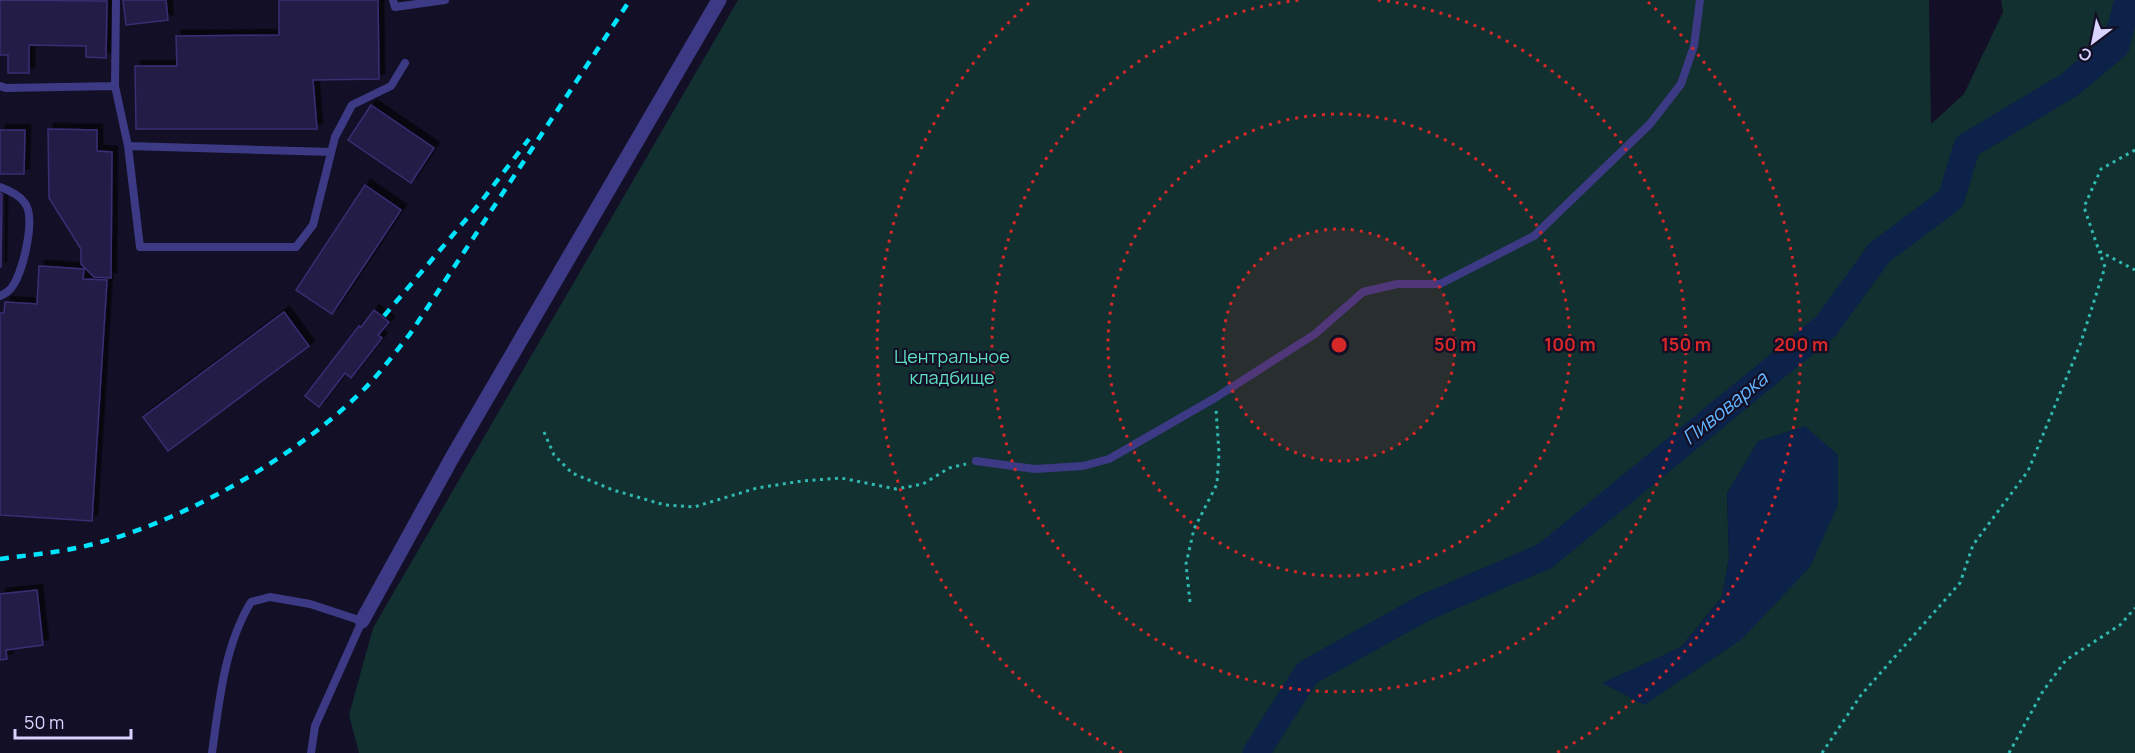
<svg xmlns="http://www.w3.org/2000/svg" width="2135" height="753" viewBox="0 0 2135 753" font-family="Manrope,sans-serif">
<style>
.green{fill:#12302f;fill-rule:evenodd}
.water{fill:#0c2248}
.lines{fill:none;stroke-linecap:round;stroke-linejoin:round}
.river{stroke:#0c2248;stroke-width:27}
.building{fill:#241b47;stroke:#3b2d73;stroke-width:1.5;filter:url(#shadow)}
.path{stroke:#2fb8b0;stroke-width:3;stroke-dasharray:3 4.5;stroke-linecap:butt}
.service{stroke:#3d3a85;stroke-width:8}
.minor{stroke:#3d3a85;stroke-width:15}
.rail{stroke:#00e5ff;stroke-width:4.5;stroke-dasharray:9 8;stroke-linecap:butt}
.ring{fill:none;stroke:#d62828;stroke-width:3;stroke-dasharray:3 6}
.labels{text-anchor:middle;stroke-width:4.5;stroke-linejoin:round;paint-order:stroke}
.park-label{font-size:18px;fill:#5fe0c0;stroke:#130f26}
.water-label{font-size:20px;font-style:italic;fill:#62b6ff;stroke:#130f26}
.centre{fill:#d62828;stroke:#130f26;stroke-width:3}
.ring-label{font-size:18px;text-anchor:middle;font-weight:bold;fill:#d62828;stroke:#130f26;stroke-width:4.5;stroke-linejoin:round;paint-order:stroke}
</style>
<defs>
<filter id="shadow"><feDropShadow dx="5.5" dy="-5.5" stdDeviation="0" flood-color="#0009"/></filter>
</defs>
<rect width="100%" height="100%" fill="#130f26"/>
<path class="green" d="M738 0H1929L1931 124 1964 94 2003 12 2001 0H2135V753H359L349 715 373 628ZM1758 442 1742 639 1603 684 1681 647 1722 597 1729 558 1727 493Z"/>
<path class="water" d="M1805 426 1838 455V505L1810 567 1742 639 1644 705 1602 683 1681 647 1722 597 1729 558 1727 493 1758 441Z"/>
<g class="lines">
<path class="river" d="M1256 753 1307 673 1424 608 1545 556 1826 326 1879 253 1951 199 1967 146 2069 85 2116 46 2128 0"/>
</g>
<path class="building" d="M0 0 107 1 106 58 86 57V46L29 45V73H8V55H0Z
M123 0H166L168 20 126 25Z
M279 0H378L379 79 313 80 317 129H136L135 66H177L176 36 279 35Z
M371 105 434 148 411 183 348 140Z
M48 129 97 130V151L112 152 111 278 94 277 81 264V249L49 198Z
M0 130H25L24 174H0Z
M365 185 401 210 332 314 296 290Z
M0 193 2 194 1 267H0Z
M39 266 84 269 83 279 107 280 92 521 0 515V313H4L5 302 37 304Z
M374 310 389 322 378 335 382 338 351 378 345 373 319 407 305 396 359 326 361 327Z
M284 312 309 346 168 451 143 417Z
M37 590 43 645 6 650 7 659 0 660V594Z"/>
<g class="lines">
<path class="path" d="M2135 150 2101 169 2084 207 2099 251 2135 270
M544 432 554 455 572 473 613 490 665 505 694 507 757 488 802 481 841 478 896 489 923 484 949 468 966 464
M1190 602 1186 564 1194 529 1217 484 1219 453 1216 409
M1822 753 1861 695 1960 583 1973 545 2028 471 2080 345 2105 267 2099 251
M2009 753 2043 691 2066 660 2120 625 2135 608"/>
<path class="service" d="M393 0 395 7 445 0
M0 86 6 88 115 86 116 0
M115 86 128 146 140 247H296L313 225 335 137 352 105 391 86 405 63
M128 146 331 152
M0 187C8 190 19 195 24 202 37 216 23 269 14 284 10 291 6 293 0 296
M976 461 1035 469 1083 466 1109 459 1215 398 1315 334 1363 292 1397 284H1440L1534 236 1650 124 1681 84 1694 46 1700 0
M212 753C219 703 224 646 251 602L270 597 310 604 362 621 315 726 311 753"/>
<path class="minor" d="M362 621 453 456 719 0"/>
<path class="rail" d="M384 316 480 203 529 139
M0 559C27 555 55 553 81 547 177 526 302 455 370 383 384 368 397 350 410 334L630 0"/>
</g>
<circle cx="1339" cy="345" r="116" fill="#d62828" fill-opacity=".12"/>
<g class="ring">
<circle cx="1339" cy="345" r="116"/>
<circle cx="1339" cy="345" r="231"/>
<path d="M1378 0A347 347 0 1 1 1300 0"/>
<path d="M1122 753A462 462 0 0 1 1030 2M1648 2A462 462 0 0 1 1556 753"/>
</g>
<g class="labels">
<g class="park-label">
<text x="952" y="363">Центральное<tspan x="952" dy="21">кладбище</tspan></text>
</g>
<g class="water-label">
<text transform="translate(1725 408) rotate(-39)" y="7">Пивоварка</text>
</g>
</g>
<circle cx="1339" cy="345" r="9" class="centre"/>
<g class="ring-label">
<text x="1455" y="351">50 m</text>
<text x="1570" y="351">100 m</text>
<text x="1686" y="351">150 m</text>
<text x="1801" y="351">200 m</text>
</g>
<g transform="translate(2093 42) rotate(212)" stroke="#130f26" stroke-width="4.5" paint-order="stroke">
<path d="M0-4.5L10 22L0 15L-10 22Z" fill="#d9d4ff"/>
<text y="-9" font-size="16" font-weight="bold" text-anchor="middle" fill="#d9d4ff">С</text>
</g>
<path d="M15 729v9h116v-9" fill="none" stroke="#d9d4ff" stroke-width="3"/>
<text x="24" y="729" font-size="18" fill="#d9d4ff" stroke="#130f26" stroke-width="4.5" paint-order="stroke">50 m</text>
</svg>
